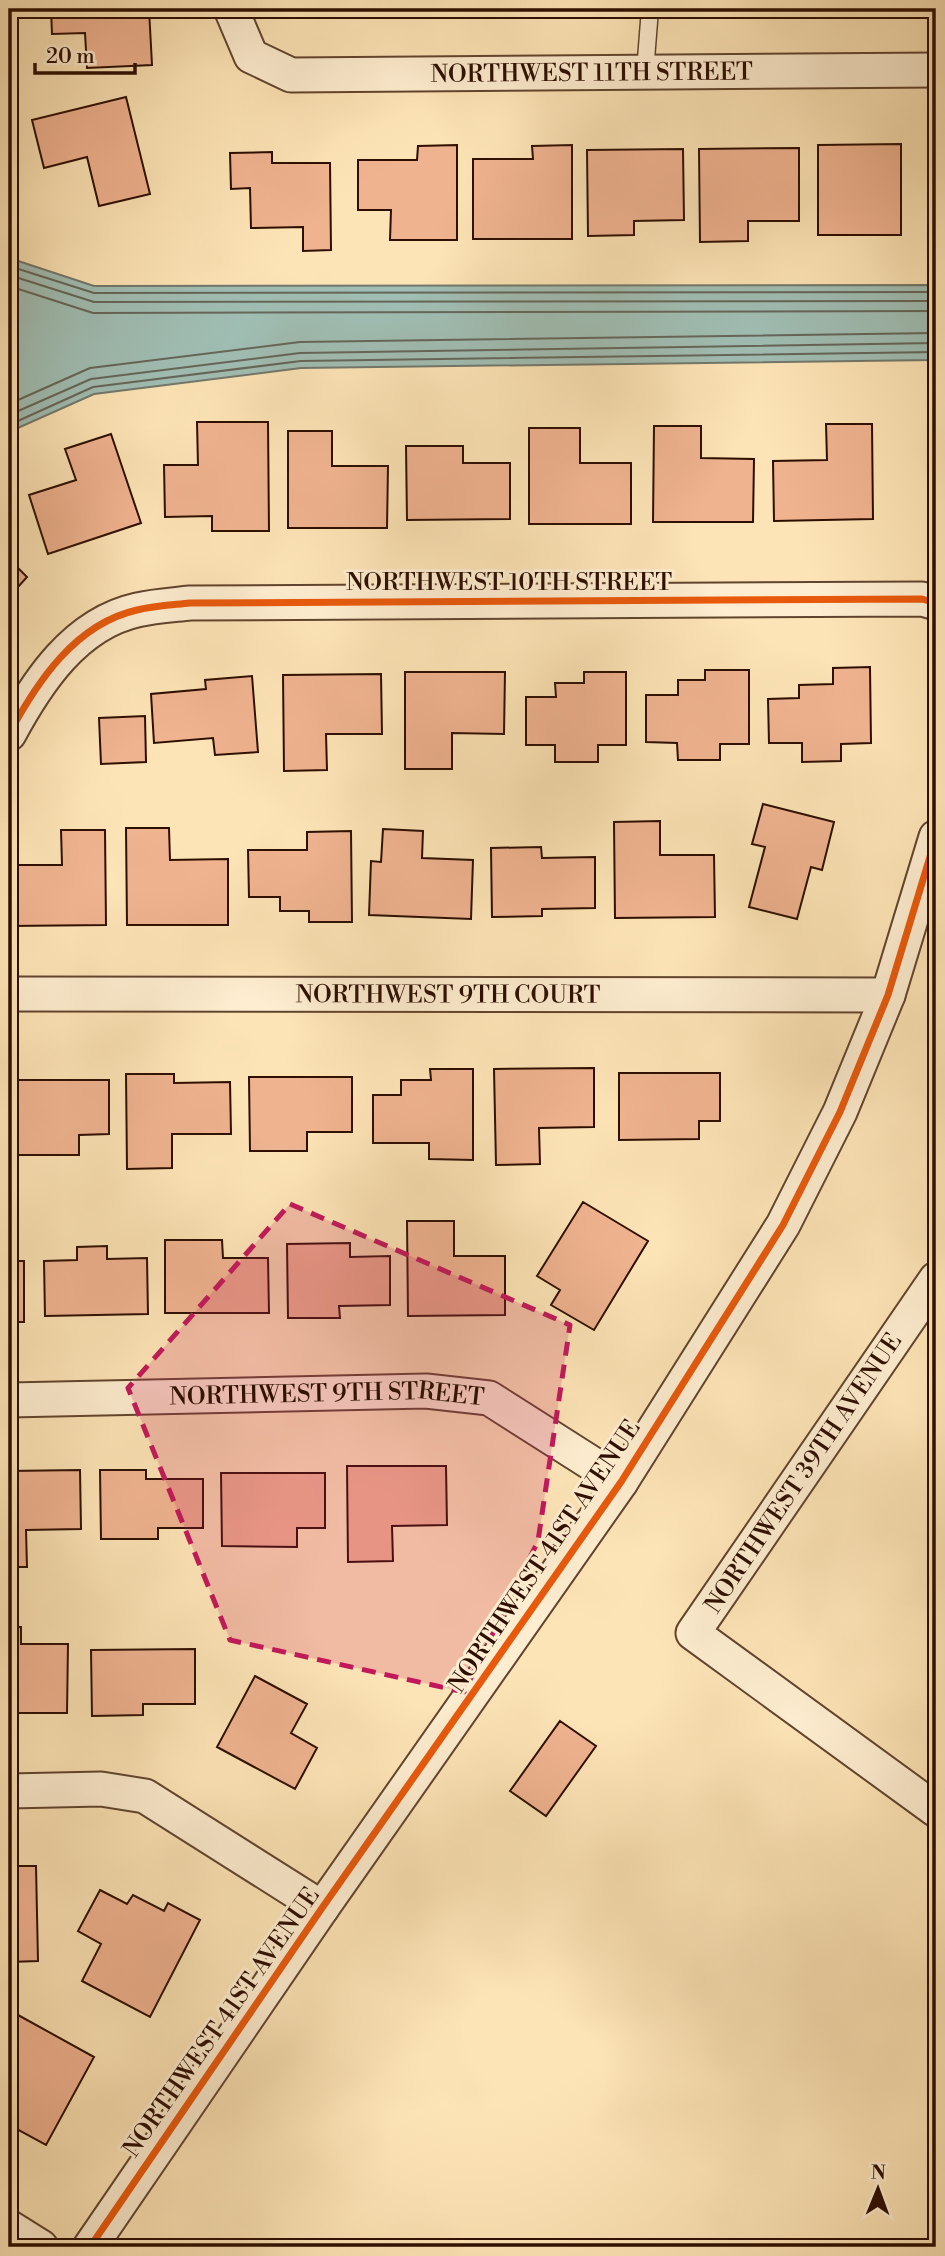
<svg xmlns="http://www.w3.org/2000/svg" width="945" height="2256" viewBox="0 0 945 2256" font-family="'Libre Bodoni',serif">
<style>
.water{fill:#a0beb4;stroke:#72786c;stroke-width:2}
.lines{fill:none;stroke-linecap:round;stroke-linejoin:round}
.shore{stroke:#66665a;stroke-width:2}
.building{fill:#f0b390;stroke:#2d0e01;stroke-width:2}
.lane-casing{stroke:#61442e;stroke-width:19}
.street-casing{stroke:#61442e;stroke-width:37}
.lane{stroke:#feedd0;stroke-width:16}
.street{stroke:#feedd0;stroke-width:33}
.cycleway-casing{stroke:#feedd0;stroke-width:11}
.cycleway{stroke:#e8590c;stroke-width:7}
.marked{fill:#c2185b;fill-opacity:0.2;stroke:#c2185b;stroke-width:5;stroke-dasharray:14 9;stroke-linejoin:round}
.labels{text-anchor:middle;stroke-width:6;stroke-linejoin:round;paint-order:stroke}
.street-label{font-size:24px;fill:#2d0e01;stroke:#feedd0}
</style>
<rect width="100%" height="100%" fill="#fde4b6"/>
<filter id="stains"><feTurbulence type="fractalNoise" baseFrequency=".00286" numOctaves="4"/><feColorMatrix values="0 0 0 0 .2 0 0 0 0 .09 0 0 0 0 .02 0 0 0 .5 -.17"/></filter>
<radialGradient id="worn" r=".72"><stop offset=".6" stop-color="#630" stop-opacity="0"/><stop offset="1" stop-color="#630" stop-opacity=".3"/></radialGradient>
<path class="water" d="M9 258 94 286 936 285 933 360 301 368 94 394 9 432Z"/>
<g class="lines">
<path class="shore" d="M9 266 94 293 936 292
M9 275 94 302 936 301
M9 286 93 313 936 311
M9 404 90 368 300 342 936 333
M9 415 91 379 300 353 936 343
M9 425 93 387 301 361 936 352"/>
</g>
<path class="building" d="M51 9H149L152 65 87 68 85 33 52 34Z
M126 97 150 194 99 206 87 157 44 168 32 120Z
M901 144V235H818V145Z
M457 145V240H390L391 210H358V160H417L418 146Z
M572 145V239H473V159H533L532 146Z
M799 148V221H748V241L700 242 699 149Z
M683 149 684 220 634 221V235L588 236 587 150Z
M272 152V163H330L331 250 303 251V227L251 228 250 188 231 189 230 153Z
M197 422H268L269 531H212V516L165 517 164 465H198Z
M826 424H872L873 519 774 521 773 461 827 460Z
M654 426H701V458L754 459 753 522H653Z
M529 428H580V463H631V524H529Z
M288 431H332V466H388L387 528H288Z
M111 434 141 523 48 554 29 495 76 480 65 449Z
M406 446H463V463H510V519L407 520Z
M9 559 27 577 9 597Z
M870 667 871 743 841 744V761L802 762V743H769L768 699 799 698V685L833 684V668Z
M705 670H749V744H720V760H678L677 743 646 742V695H678V680H705Z
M405 672H505L504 734 452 733V769H405Z
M584 672H626V745H598V762H555V745H526V697H556L555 683H584Z
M381 674 382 734H326L327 770 284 771 283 675Z
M252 676 258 752 215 755 213 738 154 743 151 694 206 689 205 680Z
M145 716 146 762 101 764 99 718Z
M763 804 834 822 822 870 811 867 797 919 749 907 765 847 752 844Z
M660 821V855H714L715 917 615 918 614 822Z
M126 828H169L170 860 228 859V925H127Z
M383 829 423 831 422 858 473 860 471 919 369 915 371 861 381 862Z
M61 830H105L106 925 9 926V865H62Z
M351 831 352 922H309V911H280V897H249L248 850H307V832Z
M541 847 542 858 595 857V908L542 909V916L492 917 491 848Z
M594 1068V1127L539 1128 540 1164 496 1165 494 1069Z
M430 1069H473V1160L429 1159V1143H373V1095H401V1080H431Z
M619 1073H720V1121H699V1139L619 1140Z
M126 1074H174V1083L230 1082 231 1134H172V1168L127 1169Z
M249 1077H352V1132H307V1151H250Z
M9 1080H109V1134L79 1135V1155H9Z
M583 1202 648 1241 594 1330 551 1305 560 1290 537 1276Z
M407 1221H454V1256H505V1315L408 1316Z
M165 1240H222L223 1258H268L269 1313H165Z
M350 1243V1257L390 1256V1305L339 1306 340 1318H288L287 1244Z
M107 1246V1259L147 1258 148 1314 45 1316 44 1261 77 1260V1247Z
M9 1261H24V1322H9Z
M347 1466H446L447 1525 392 1526 393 1561 348 1562Z
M80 1470 81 1529 26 1530 27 1567H9V1471Z
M100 1470H146V1479H203V1528H158V1539H101Z
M221 1473H325V1528H297V1547L222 1546Z
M9 1627H21V1644H68L67 1713H9Z
M195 1649V1704H143V1715L92 1716 91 1650Z
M255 1676 307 1704 291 1733 317 1748 295 1789 217 1747Z
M560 1721 596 1746 546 1816 510 1791Z
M9 1866H36L38 1961 9 1962Z
M100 1890 127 1904 133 1895 164 1911 168 1903 200 1920 150 2017 82 1981 101 1944 78 1931Z
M18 2015 94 2057 46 2145 11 2126 15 2120 9 2116V2081L16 2068 9 2064V2032Z"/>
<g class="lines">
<defs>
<path id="lane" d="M645 72 650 9"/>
<g id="street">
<path id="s1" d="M231 9 251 56 291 75 936 70"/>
<path d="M9 734C37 682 75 624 137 610 154 606 172 605 190 603L922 599 936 603"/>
<path id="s2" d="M9 994 888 995"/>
<path d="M936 1279 693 1633 936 1810"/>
<path id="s3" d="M9 1400 426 1391 489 1398 621 1482"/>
<path d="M9 1791 101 1789 145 1796 322 1908"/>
<path d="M9 2227 41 2247"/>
<path d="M90 2247 322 1908 621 1482 783 1225 840 1112 888 995 936 837"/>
</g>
</defs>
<use href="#lane" class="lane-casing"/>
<use href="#street" class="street-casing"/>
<use href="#lane" class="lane"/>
<use href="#street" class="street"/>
<defs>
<path id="cycleway" d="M9 734C37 682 75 624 137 610 154 606 172 605 190 603L922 599 936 603
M90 2247 322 1908 621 1482 783 1225 840 1112 888 995 936 837"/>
</defs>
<use href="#cycleway" class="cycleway-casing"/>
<use href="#cycleway" class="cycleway"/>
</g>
<path class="marked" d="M290 1204 570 1325 538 1541 464 1692 230 1640 128 1388Z"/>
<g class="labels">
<g class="street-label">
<text dy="8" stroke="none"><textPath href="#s1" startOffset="396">NORTHWEST 11TH STREET</textPath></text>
<text x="509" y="590">NORTHWEST 10TH STREET</text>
<text dy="8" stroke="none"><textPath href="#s2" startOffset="439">NORTHWEST 9TH COURT</textPath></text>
<text dy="8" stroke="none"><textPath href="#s3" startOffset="318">NORTHWEST 9TH STREET</textPath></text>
<text transform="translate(803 1473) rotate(-56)" y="8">NORTHWEST 39TH AVENUE</text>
<text transform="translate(544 1556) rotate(-56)" y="8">NORTHWEST 41ST AVENUE</text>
<text transform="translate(221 2022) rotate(-55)" y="8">NORTHWEST 41ST AVENUE</text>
</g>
</g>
<rect width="945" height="2256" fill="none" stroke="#fde4b6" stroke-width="35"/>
<rect x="10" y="10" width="924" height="2235" fill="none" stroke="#2d0e01" stroke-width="3.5"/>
<rect x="18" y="18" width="910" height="2221" fill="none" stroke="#2d0e01" stroke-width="2"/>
<g transform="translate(878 2189) rotate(1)" stroke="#feedd0" stroke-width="5" paint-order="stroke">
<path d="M0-5L12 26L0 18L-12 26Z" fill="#2d0e01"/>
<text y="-10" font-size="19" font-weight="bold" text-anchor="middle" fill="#2d0e01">N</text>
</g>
<path d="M35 63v10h100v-10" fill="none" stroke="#2d0e01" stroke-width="3.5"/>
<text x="46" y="63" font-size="21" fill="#2d0e01" stroke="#feedd0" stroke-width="5" paint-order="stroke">20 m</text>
<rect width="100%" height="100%" filter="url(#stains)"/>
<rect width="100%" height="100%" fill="url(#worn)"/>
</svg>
